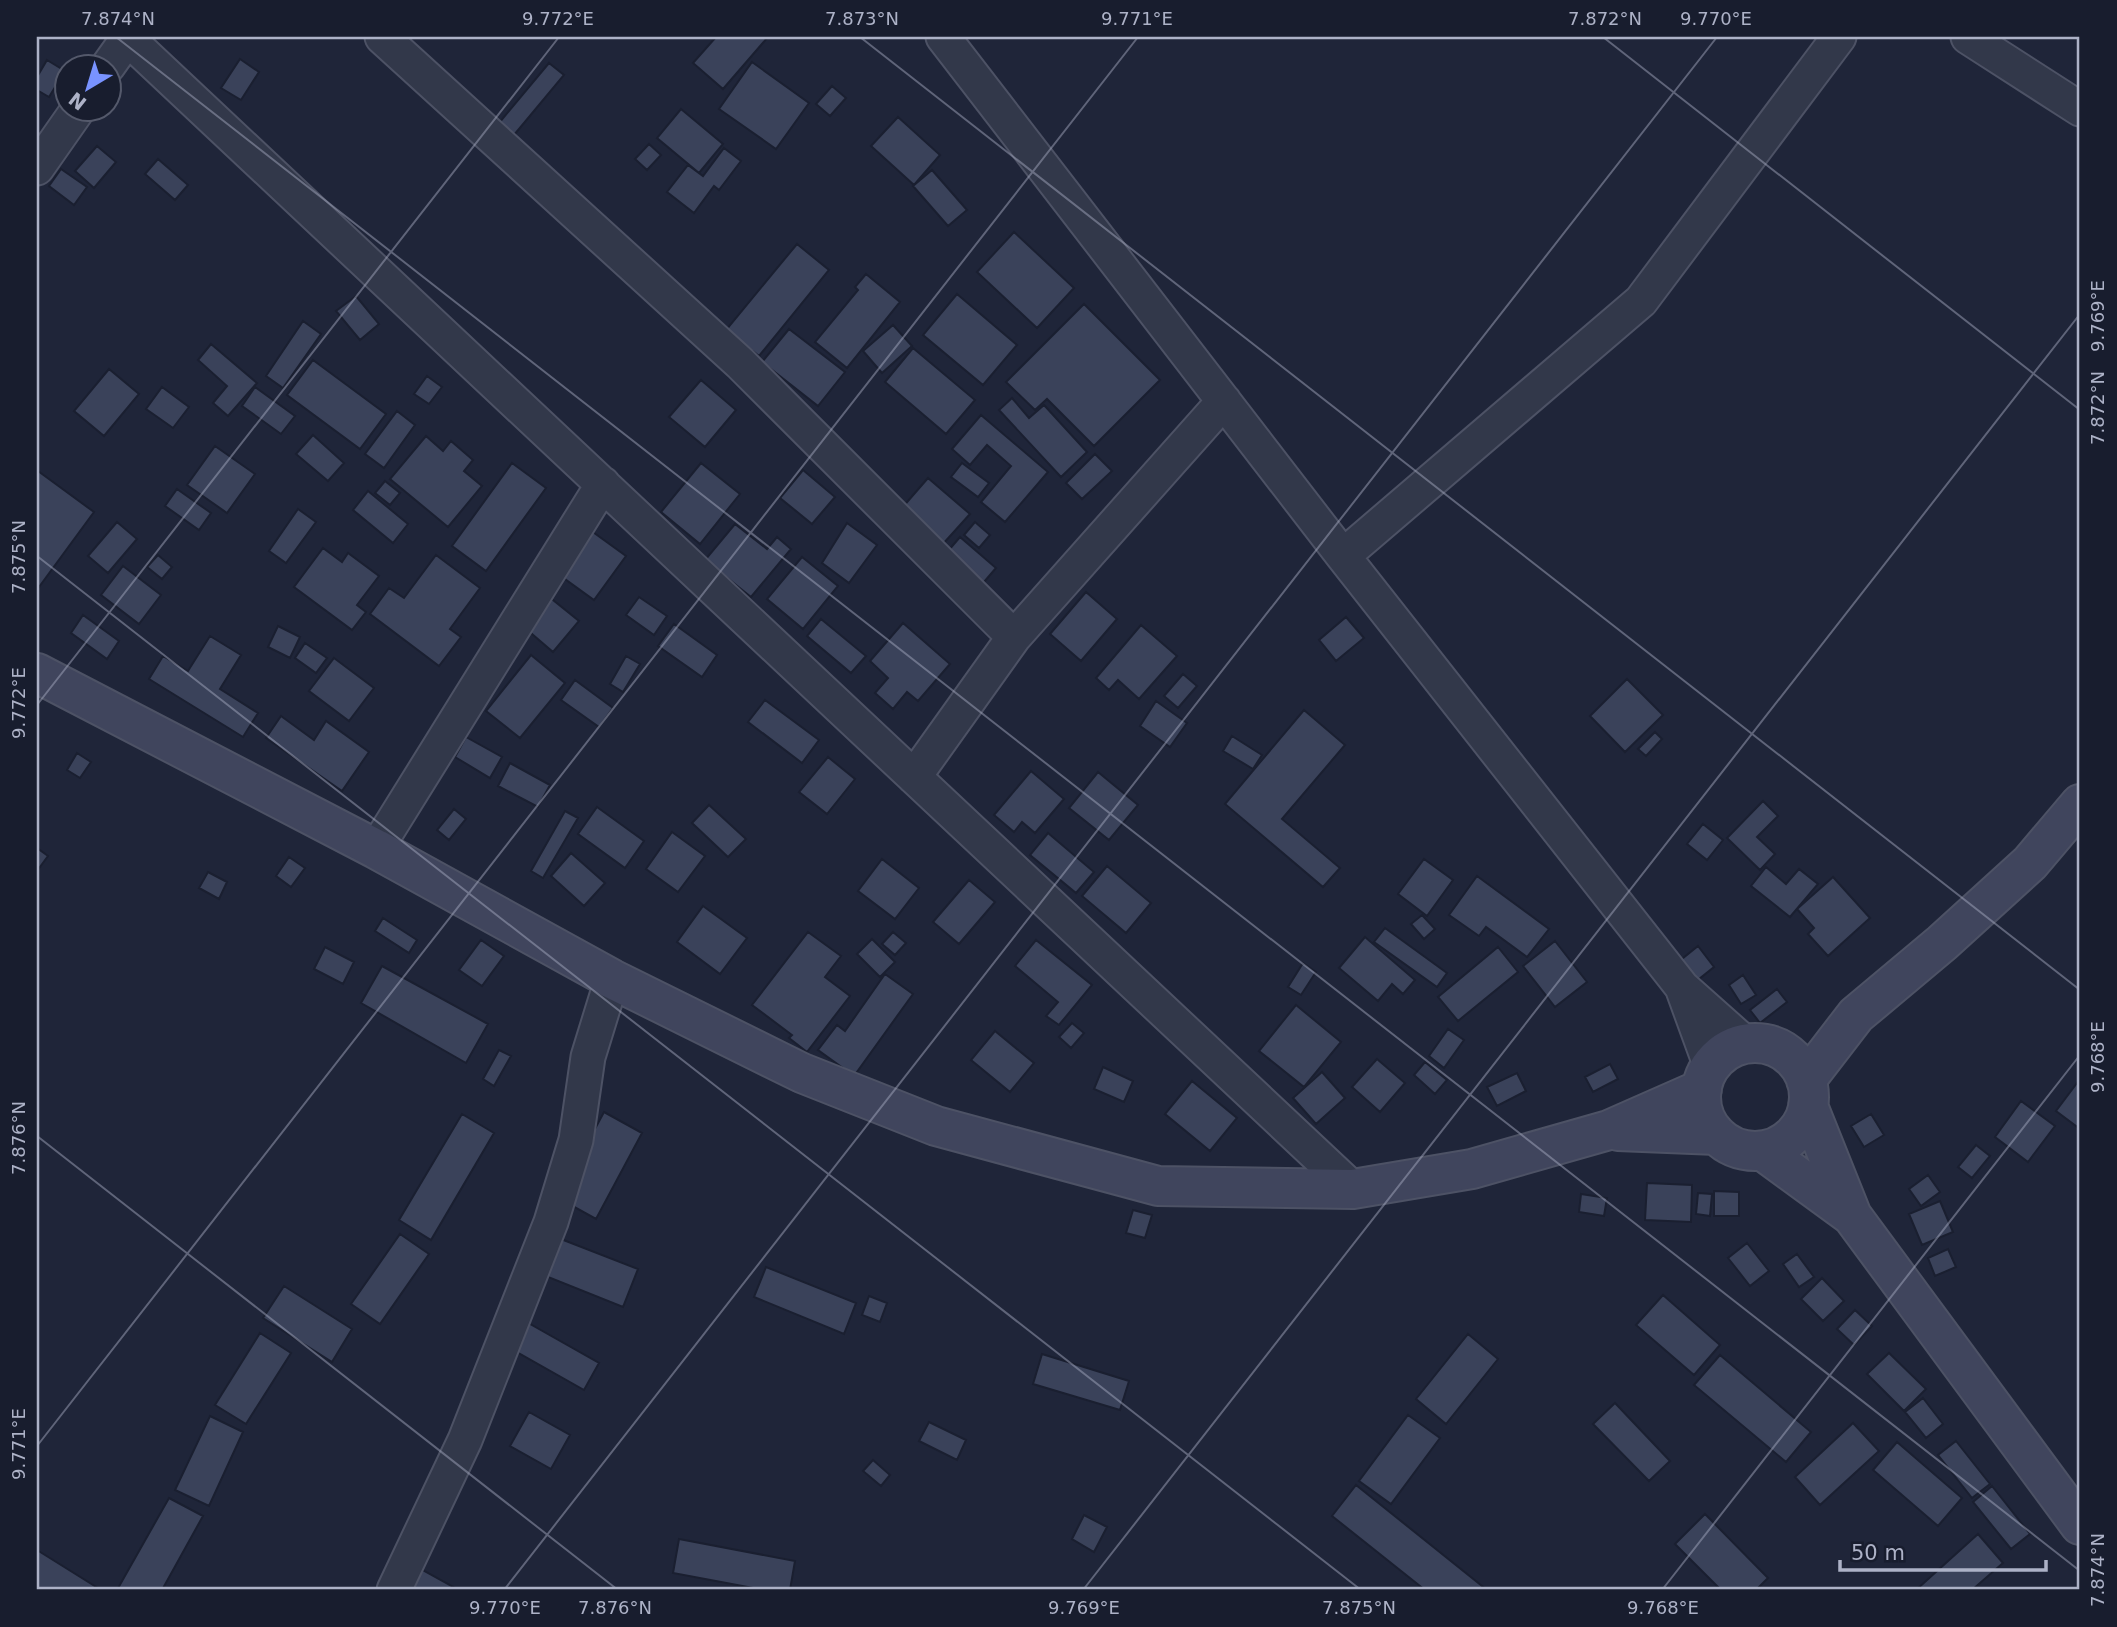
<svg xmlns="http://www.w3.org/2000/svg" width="2117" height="1627" viewBox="0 0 2117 1627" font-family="'DejaVu Sans',sans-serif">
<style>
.building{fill:#3a425a;stroke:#1a1f30;stroke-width:2}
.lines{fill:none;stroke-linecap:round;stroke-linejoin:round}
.minor-casing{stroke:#4d5265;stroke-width:37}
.secondary-casing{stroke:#4d5265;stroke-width:42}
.minor{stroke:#32384a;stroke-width:33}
.secondary{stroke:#40455d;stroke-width:38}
.ticks{fill:none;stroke:#adb2c7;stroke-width:2;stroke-opacity:0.45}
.neatline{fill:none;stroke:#adb2c7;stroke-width:2.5}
.ticks-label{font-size:18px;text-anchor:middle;fill:#adb2c7}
</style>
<rect width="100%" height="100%" fill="#1f2539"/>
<path class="building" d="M716 37H768L723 89 693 63Z
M240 59 259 72 241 100 221 88Z
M47 60 65 71 49 97 37 90V77Z
M752 62 809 103 776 149 719 109Z
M549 63 564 75 514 135 499 123Z
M832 86 846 98 830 116 816 104Z
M681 109 723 144 699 173 657 138Z
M898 117 940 155 914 185 871 146Z
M649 144 661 155 647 170 635 159Z
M97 146 116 162 94 188 75 171Z
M724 148 741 161 719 190 714 186 694 213 667 192 688 165 703 176Z
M158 159 188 185 175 200 145 174Z
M61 169 87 187 74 205 49 186Z
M932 170 967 210 948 226 913 186Z
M1014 232 1074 288 1037 328 977 272Z
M797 244 829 270 759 356 726 330Z
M866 274 900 302 847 368 815 342 858 290 855 287Z
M957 294 1017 345 983 385 923 335Z
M356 296 379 324 360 340 336 311Z
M1084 304 1160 380 1094 446 1047 399 1035 410 1006 382Z
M303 321 321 334 283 388 266 376Z
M893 325 912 346 882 373 863 351Z
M789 329 845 372 818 406 762 362Z
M211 344 257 383 228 416 213 403 227 386 198 360Z
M913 348 975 400 946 434 885 382Z
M313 360 386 414 360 449 287 395Z
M109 369 139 394 104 436 74 411Z
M427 376 442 387 429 404 414 394Z
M701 380 736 410 705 447 669 417Z
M162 387 189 407 173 428 146 409Z
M255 387 295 416 281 434 242 406Z
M1012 398 1029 418 1044 405 1087 452 1061 477 999 410Z
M397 411 415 425 384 468 365 454Z
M981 415 1048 472 1005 522 981 502 1011 466 987 445 970 465 952 449Z
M313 435 344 463 328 481 296 454Z
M426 436 443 451 451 441 473 460 464 471 482 486 448 527 390 479Z
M215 446 255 474 227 513 187 485Z
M1095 454 1112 471 1082 499 1066 483Z
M512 463 546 488 486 571 452 546Z
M701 463 740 494 700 544 661 512Z
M962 463 989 483 978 497 951 477Z
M803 470 835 497 812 524 780 498Z
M38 471 94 512 39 587 37 586Z
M928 478 970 514 942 545 901 509Z
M385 481 400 493 390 505 375 493Z
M177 489 211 513 199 530 165 506Z
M368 491 408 524 393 543 353 510Z
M298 509 316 522 286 563 269 551Z
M117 522 137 539 108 573 88 556Z
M579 522 626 556 594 600 547 566Z
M975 522 990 535 979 548 964 535Z
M847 523 877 545 849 583 822 563Z
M735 524 767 549 777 537 791 549 751 597 705 560Z
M960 537 996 568 978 589 942 558Z
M323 548 342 562 348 553 379 576 357 605 366 612 352 630 294 587Z
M158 555 172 567 162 579 147 567Z
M436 555 480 588 450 629 461 637 439 666 370 614 389 588 404 598Z
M802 557 838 586 803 629 767 599Z
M123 566 161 595 139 624 101 595Z
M543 592 579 621 553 652 518 622Z
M1086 592 1117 619 1081 661 1050 634Z
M639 597 667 616 654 635 626 615Z
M83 615 119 641 107 659 71 633Z
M1346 617 1364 638 1336 661 1319 640Z
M821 619 866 656 851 673 807 636Z
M903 623 950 664 918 701 907 692 893 709 875 693 888 678 870 661Z
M674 624 717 655 702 677 658 646Z
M1141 625 1177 656 1139 699 1118 680 1109 690 1096 678Z
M278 626 300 637 290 658 268 647Z
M210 636 241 655 220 689 258 713 243 737 149 679 163 656 188 671Z
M305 643 327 658 316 673 295 658Z
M531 655 565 683 520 738 486 711Z
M626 656 640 664 623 692 610 684Z
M334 658 374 688 349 721 309 691Z
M1183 674 1197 686 1178 708 1164 696Z
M1627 679 1663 715 1625 752 1590 716Z
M575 680 613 708 599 727 561 700Z
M765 700 819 740 802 763 748 722Z
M1156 701 1187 723 1170 747 1140 726Z
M1304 710 1345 745 1282 819 1340 868 1323 887 1225 804Z
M281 716 314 740 326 721 369 752 342 791 266 738Z
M1655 732 1662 739 1646 756 1638 749Z
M1232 736 1262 755 1253 769 1223 751Z
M466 737 502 757 490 778 455 757Z
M77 753 91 762 80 778 67 770Z
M828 757 855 779 827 814 799 792Z
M510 763 550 785 538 807 498 786Z
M1031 771 1064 799 1035 833 1022 822 1014 832 994 815Z
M1098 772 1138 805 1109 840 1069 808Z
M1763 801 1778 816 1757 837 1775 854 1760 870 1727 838Z
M709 805 746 839 728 857 692 823Z
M597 807 644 841 625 868 578 834Z
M454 809 466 819 449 840 437 830Z
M565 811 578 818 543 878 531 871Z
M1703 824 1723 840 1707 860 1687 844Z
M672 832 705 856 678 892 646 869Z
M1048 833 1094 872 1076 893 1030 855Z
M37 848 48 856 37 871Z
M571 853 605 883 584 906 551 876Z
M289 857 305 868 291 887 276 876Z
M882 859 919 888 895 919 858 891Z
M1424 859 1453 880 1427 916 1398 894Z
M1107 866 1151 903 1126 933 1082 896Z
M1766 867 1786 884 1799 869 1818 884 1790 917 1751 886Z
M208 872 227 882 219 899 199 888Z
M1477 876 1549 929 1527 957 1486 927 1479 936 1449 915Z
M1833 877 1870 918 1828 956 1808 934 1814 928 1797 909Z
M969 880 995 902 959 944 933 922Z
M703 906 747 938 720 974 677 942Z
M1422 915 1435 929 1424 939 1411 924Z
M383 918 417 940 409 953 375 931Z
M1385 928 1447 973 1437 987 1374 942Z
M808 932 841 956 825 977 850 996 807 1052 789 1038 792 1035 752 1005Z
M893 932 906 943 895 955 882 944Z
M1365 937 1415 980 1403 994 1392 984 1378 1001 1339 968Z
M872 939 895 962 880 977 857 954Z
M481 940 504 956 482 986 459 970Z
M1036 940 1092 985 1059 1025 1046 1016 1058 1002 1015 966Z
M1555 941 1587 982 1555 1007 1523 966Z
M1698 946 1714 967 1694 983 1677 963Z
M325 947 354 962 343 984 314 969Z
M1498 947 1518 972 1458 1021 1438 997Z
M1303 963 1316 972 1301 995 1288 987Z
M382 966 488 1024 466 1063 361 1003Z
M885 974 913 994 854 1076 818 1050 837 1025 845 1031Z
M1743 975 1756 995 1741 1004 1729 985Z
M1777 989 1787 1002 1760 1023 1750 1010Z
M1296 1005 1341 1042 1304 1087 1259 1051Z
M1072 1023 1084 1033 1071 1048 1059 1037Z
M1448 1029 1464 1040 1444 1068 1429 1056Z
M995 1031 1034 1063 1010 1092 971 1060Z
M499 1050 511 1056 494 1086 483 1079Z
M1377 1059 1405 1083 1380 1112 1352 1087Z
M1425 1062 1447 1080 1435 1094 1414 1075Z
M1610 1064 1618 1079 1593 1092 1585 1077Z
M1103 1067 1133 1081 1124 1102 1094 1089Z
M1322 1072 1345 1098 1316 1124 1293 1098Z
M1517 1073 1526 1091 1497 1106 1487 1087Z
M2080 1079V1129L2056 1111Z
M1192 1081 1237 1118 1210 1151 1165 1114Z
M2021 1101 2055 1126 2028 1162 1995 1137Z
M604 1112 642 1133 596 1219 558 1198Z
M462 1114 494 1133 431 1240 399 1220Z
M1871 1114 1884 1135 1864 1147 1851 1126Z
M1976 1145 1990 1156 1972 1178 1958 1167Z
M1928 1175 1940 1192 1921 1206 1909 1189Z
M1647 1183 1692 1185 1691 1222 1645 1220Z
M1714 1191 1739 1192V1216H1714Z
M1698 1193 1712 1194 1710 1216 1696 1214Z
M1581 1194 1607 1198 1604 1216 1579 1212Z
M1940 1201 1953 1232 1922 1245 1909 1214Z
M1133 1210 1152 1215 1145 1238 1126 1233Z
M400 1234 429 1254 380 1324 351 1304Z
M548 1234 638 1269 623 1307 533 1271Z
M1747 1243 1769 1271 1750 1286 1728 1258Z
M1948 1249 1956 1267 1935 1276 1928 1258Z
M1797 1254 1814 1277 1799 1287 1783 1264Z
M766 1267 856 1303 844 1334 754 1297Z
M1822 1278 1844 1301 1823 1321 1801 1299Z
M284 1286 352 1329 332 1362 263 1318Z
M1663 1295 1720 1345 1694 1375 1636 1325Z
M869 1296 887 1303 880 1322 862 1315Z
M1855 1310 1872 1326 1854 1345 1837 1329Z
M523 1320 599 1363 584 1390 508 1347Z
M260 1333 291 1353 246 1424 215 1405Z
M1468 1334 1498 1359 1446 1424 1416 1399Z
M1889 1353 1926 1389 1904 1411 1867 1374Z
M1042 1354 1129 1381 1120 1410 1033 1384Z
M1720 1355 1811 1432 1786 1462 1694 1385Z
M1923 1398 1943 1424 1926 1438 1905 1412Z
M1615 1403 1670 1461 1649 1481 1593 1424Z
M529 1412 570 1435 551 1469 510 1446Z
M1408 1415 1440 1438 1391 1504 1359 1481Z
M210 1416 243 1432 209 1506 175 1490Z
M929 1422 966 1440 957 1460 919 1441Z
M1853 1423 1879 1451 1820 1505 1795 1477Z
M1956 1441 1990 1484 1972 1498 1938 1455Z
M1897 1442 1962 1498 1938 1526 1873 1470Z
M873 1460 890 1475 881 1486 863 1471Z
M1356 1485 1487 1590H1425L1332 1516Z
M1992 1486 2030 1534 2011 1549 1973 1502Z
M169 1498 203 1516 162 1590H117Z
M1705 1514 1768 1578 1756 1590H1721L1675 1544Z
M1084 1515 1107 1527 1094 1552 1072 1539Z
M1978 1534 2003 1563 1972 1590H1916Z
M679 1539 795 1561 790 1590H764L673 1573Z
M37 1550 101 1590H37Z
M412 1564 459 1590H415L402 1582Z"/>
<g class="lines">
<defs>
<path id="minor" d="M126 37 1353 1189
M382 37 740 363 1014 637
M943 37 1343 556 1682 987 1746 1044
M1968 37 2080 109
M108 66 128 38
M37 168 79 108
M1343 556 1641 301 1839 37
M914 777 1014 637 1224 401
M376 849 603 484
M1683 990 1711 1067
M394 1590 465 1440 551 1222 576 1140 588 1057 612 979"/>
<path id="secondary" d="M37 673 376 849 612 979 802 1073 936 1126 1158 1186 1353 1189 1472 1169 1609 1130 1702 1089
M1701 1097a54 54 0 1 1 108 0a54 54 0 1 1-108 0Z
M1806 1080 1856 1015 1942 943 2030 863 2080 804
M1808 1106 1852 1216 2080 1525
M1618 1131 1717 1135
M1763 1151 1852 1216"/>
</defs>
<use href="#minor" class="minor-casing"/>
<use href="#secondary" class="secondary-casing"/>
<use href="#minor" class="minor"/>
<use href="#secondary" class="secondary"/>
</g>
<path class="ticks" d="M116 37 2080 1571M860 37 2080 990M1603 37 2080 410M37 556 1361 1590M37 705 559 37M37 1136 618 1590M37 1446 1138 37M504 1590 1717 37M1083 1590 2080 314M1662 1590 2080 1055"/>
<rect width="2117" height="1627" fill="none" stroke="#181d2e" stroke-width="77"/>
<g transform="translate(88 88) rotate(218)"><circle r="33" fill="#181d2e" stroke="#54596b" stroke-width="2"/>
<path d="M0-5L12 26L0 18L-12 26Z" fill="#7993ff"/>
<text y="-10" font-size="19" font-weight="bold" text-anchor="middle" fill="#adb2c7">N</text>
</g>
<path d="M1840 1560v10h206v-10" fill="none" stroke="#adb2c7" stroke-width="3.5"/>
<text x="1851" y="1560" font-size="21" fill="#adb2c7" stroke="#181d2e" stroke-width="5" paint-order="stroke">50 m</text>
<rect x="38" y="38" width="2040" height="1550" class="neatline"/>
<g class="ticks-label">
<text x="118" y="25">7.874°N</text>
<text x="558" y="25">9.772°E</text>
<text x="862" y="25">7.873°N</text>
<text x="1137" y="25">9.771°E</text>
<text x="1605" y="25">7.872°N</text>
<text x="1716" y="25">9.770°E</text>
<text transform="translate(2098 316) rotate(-90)" y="6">9.769°E</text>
<text transform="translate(2098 408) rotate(-90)" y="6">7.872°N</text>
<text transform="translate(19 557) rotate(-90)" y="6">7.875°N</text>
<text transform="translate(19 703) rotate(-90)" y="6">9.772°E</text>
<text transform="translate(2098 1057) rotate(-90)" y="6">9.768°E</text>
<text transform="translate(19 1138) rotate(-90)" y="6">7.876°N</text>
<text transform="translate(19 1444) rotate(-90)" y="6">9.771°E</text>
<text transform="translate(2098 1570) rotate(-90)" y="6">7.874°N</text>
<text x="505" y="1614">9.770°E</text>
<text x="615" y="1614">7.876°N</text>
<text x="1084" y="1614">9.769°E</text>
<text x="1359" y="1614">7.875°N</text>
<text x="1663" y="1614">9.768°E</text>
</g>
</svg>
